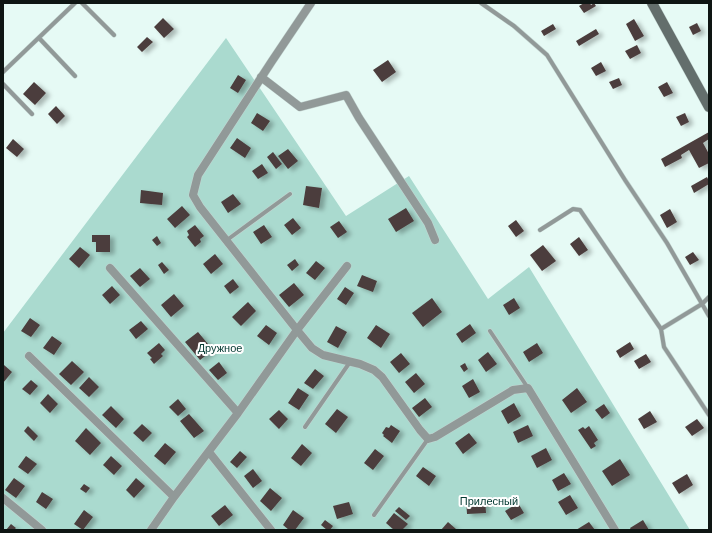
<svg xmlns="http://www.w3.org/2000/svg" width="712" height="533" viewBox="0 0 712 533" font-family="'Work Sans',sans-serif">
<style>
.green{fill:#aadacf}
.building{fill:#4c3d3c;filter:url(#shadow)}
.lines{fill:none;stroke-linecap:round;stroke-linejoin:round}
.lane-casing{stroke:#c3d5d1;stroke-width:5}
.street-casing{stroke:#c3d5d1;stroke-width:9}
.secondary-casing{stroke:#c3d5d1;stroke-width:11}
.lane{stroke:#919998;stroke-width:4}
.street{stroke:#919998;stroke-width:8}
.secondary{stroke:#636e6c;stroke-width:10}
.labels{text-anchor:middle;stroke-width:4;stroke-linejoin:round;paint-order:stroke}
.park-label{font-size:11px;fill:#043931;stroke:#fff}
</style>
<defs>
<filter id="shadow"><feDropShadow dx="4.5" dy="2.5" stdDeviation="2" flood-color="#0004"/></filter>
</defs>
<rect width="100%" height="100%" fill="#e6faf5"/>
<path class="green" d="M226 38 346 216 409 176 488 299 529 267 690 530H3V333Z"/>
<path class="building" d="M584 3H590L591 5 594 3 596 6 584 13 579 6Z
M163 18 174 29 164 38 154 27Z
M634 19 644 36 635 41 626 24Z
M697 23 701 31 693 35 689 27Z
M553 24 556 29 544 36 541 31Z
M596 29 599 34 579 46 576 41Z
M147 37 153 42 142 52 137 47Z
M637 45 641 53 630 59 625 51Z
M388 60 396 72 382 82 373 70Z
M601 62 606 71 596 76 591 68Z
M238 75 246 80 238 93 230 88Z
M619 78 622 85 613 89 609 82Z
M34 82 46 93 35 105 23 94Z
M667 82 673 93 664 97 658 87Z
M56 106 65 116 57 124 48 114Z
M257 113 270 121 263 131 251 123Z
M685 113 689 122 681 126 676 117Z
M709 132V139L703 143 709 154V163L699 168 689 150 681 155 682 158 665 167 661 159Z
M237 138 251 148 245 158 230 148Z
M13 139 24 149 17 157 6 148Z
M288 149 298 161 288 169 278 156Z
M273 152 282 164 276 169 267 157Z
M262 164 268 173 258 179 252 171Z
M707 177 709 181V184L694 193 691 186Z
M306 186 322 188 319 208 303 205Z
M141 190 163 193 162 205 140 203Z
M233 194 241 204 228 213 221 202Z
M182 206 190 215 175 228 167 219Z
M406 208 414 221 396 232 388 219Z
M670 209 677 222 667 228 660 215Z
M293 218 301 228 292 235 284 225Z
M516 220 524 231 516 237 508 226Z
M339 221 347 232 338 238 330 227Z
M195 225 204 236 200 239 201 242 195 247 187 237 189 235 187 231Z
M264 225 272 237 261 244 253 232Z
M92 235H110V252H96V242H92Z
M157 236 161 243 157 246 152 240Z
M579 237 588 250 579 256 570 244Z
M543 245 556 261 542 271 530 255Z
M80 247 90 255 79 268 69 259Z
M693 252 699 260 690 265 685 257Z
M215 254 223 264 211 274 203 264Z
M295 259 299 265 292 271 287 265Z
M316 261 325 268 315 280 306 273Z
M162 262 169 270 164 274 158 265Z
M140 268 150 279 140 287 130 276Z
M362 275 377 281 373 292 357 286Z
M233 279 239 287 230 294 224 286Z
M294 283 304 295 289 307 279 295Z
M112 286 120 295 110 304 102 295Z
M345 287 354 293 346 305 337 299Z
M174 294 184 306 171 317 161 305Z
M432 298 442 312 423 327 412 313Z
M514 298 520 308 509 315 503 305Z
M248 302 256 311 241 326 232 317Z
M30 318 40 325 31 337 21 331Z
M141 321 148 329 136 339 129 330Z
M470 324 476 333 462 343 456 334Z
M266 325 277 333 269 345 257 336Z
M376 325 390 334 381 348 367 338Z
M336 326 347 332 338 348 327 342Z
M198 332 213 350 200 360 185 342Z
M52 336 62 343 54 355 43 348Z
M630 342 634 349 620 358 616 351Z
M159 343 165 350 161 354 163 356 154 364 150 359 152 358 147 353Z
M537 343 543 353 529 362 523 352Z
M488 352 497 364 486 372 478 360Z
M401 353 410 364 399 373 390 362Z
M646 354 651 362 639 369 634 361Z
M72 361 84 372 71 385 59 374Z
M219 362 227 373 218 380 209 370Z
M465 363 468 369 464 372 460 366Z
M4 365 12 372 3 383V366Z
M315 369 324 376 313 389 304 383Z
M416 373 425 384 414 393 405 382Z
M89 377 99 387 89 397 79 388Z
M473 379 480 392 469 398 462 386Z
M31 380 38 386 30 395 22 389Z
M298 388 309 395 299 410 288 403Z
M577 388 587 402 571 413 562 400Z
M48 394 58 404 50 413 40 403Z
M425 398 432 407 419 417 412 408Z
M178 399 186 409 178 416 169 407Z
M514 403 521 416 508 424 501 411Z
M604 404 610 413 602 419 595 410Z
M111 406 124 419 116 428 102 415Z
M337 409 348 417 336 433 325 424Z
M279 410 288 419 279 429 269 419Z
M650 411 657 422 644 429 638 419Z
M189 414 204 431 194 438 180 421Z
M697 419 704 428 692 436 685 427Z
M142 424 152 433 143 442 133 433Z
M391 425 400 431 392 443 383 436 384 435 382 433 386 427 389 428Z
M528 425 533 436 518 443 513 432Z
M28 426 38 436 34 441 24 431Z
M589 426 598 440 594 443 596 446 591 449 578 430 583 427 585 429Z
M86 428 101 443 90 455 75 441Z
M469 433 477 443 463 454 455 443Z
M165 443 176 452 165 465 154 456Z
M302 444 312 453 301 466 291 458Z
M546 448 552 460 537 468 531 456Z
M375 449 384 456 373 470 364 463Z
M240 451 247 457 237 468 230 462Z
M26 456 37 464 28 474 18 467Z
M111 456 122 466 114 475 103 465Z
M620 459 630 475 612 486 602 471Z
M423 467 436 476 429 486 416 476Z
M253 469 262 481 253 488 244 476Z
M564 473 571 484 558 491 552 480Z
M687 474 693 485 679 494 672 483Z
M14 478 25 486 16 498 5 490Z
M136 478 145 486 134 498 126 490Z
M84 484 90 488 86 493 80 489Z
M270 488 282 498 271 511 260 501Z
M42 492 53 499 46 509 36 502Z
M570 495 578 508 566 515 558 502Z
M485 498 486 513 467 514 466 499Z
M349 502 353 514 337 519 333 506Z
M518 503 524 513 511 520 505 511Z
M225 505 233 515 219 526 211 516Z
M399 507 410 516 406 520 395 511Z
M84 510 93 517 83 530 74 524Z
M293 510 304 518 295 530H289L283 525Z
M394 513 408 524 402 530H394L386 523Z
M325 520 333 526 330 530H327L321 525Z
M643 520 649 530H631L630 528Z
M448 522 456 529 455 530H441Z
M589 522 595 530H576Z
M11 524 16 528 14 530H6Z"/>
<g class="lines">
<defs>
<path id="lane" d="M82 3 114 35
M481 3 514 26 547 55 625 180 667 243 709 316
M39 38 75 76
M3 72 75 3
M3 84 32 114
M540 230 573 209 580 210 661 329 702 304 709 297
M227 240 290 194
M661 329 664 347 709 415
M490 331 528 388
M305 427 350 362
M374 515 428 439"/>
<path id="street" d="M311 3 272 61 257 84 198 175 193 195 200 207 297 330 312 348 323 355 360 364 374 370 382 377 420 430 428 439 435 437 513 390 528 388 615 530
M261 77 300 107 346 95 359 118 428 223 435 240
M110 268 238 413
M29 356 174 497
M209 452 271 530
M3 498 42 530
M151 530 174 497 238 413 297 330 347 266"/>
<path id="secondary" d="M652 3 709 107"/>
</defs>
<use href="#lane" class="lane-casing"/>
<use href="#street" class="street-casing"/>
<use href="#secondary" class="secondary-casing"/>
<use href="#lane" class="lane"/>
<use href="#street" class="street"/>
<use href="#secondary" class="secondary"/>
</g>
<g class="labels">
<g class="park-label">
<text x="220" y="352">Дружное</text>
<text x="489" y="505">Прилесный</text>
</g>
</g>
<rect width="712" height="533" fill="none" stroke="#0e1513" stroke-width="8"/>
</svg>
